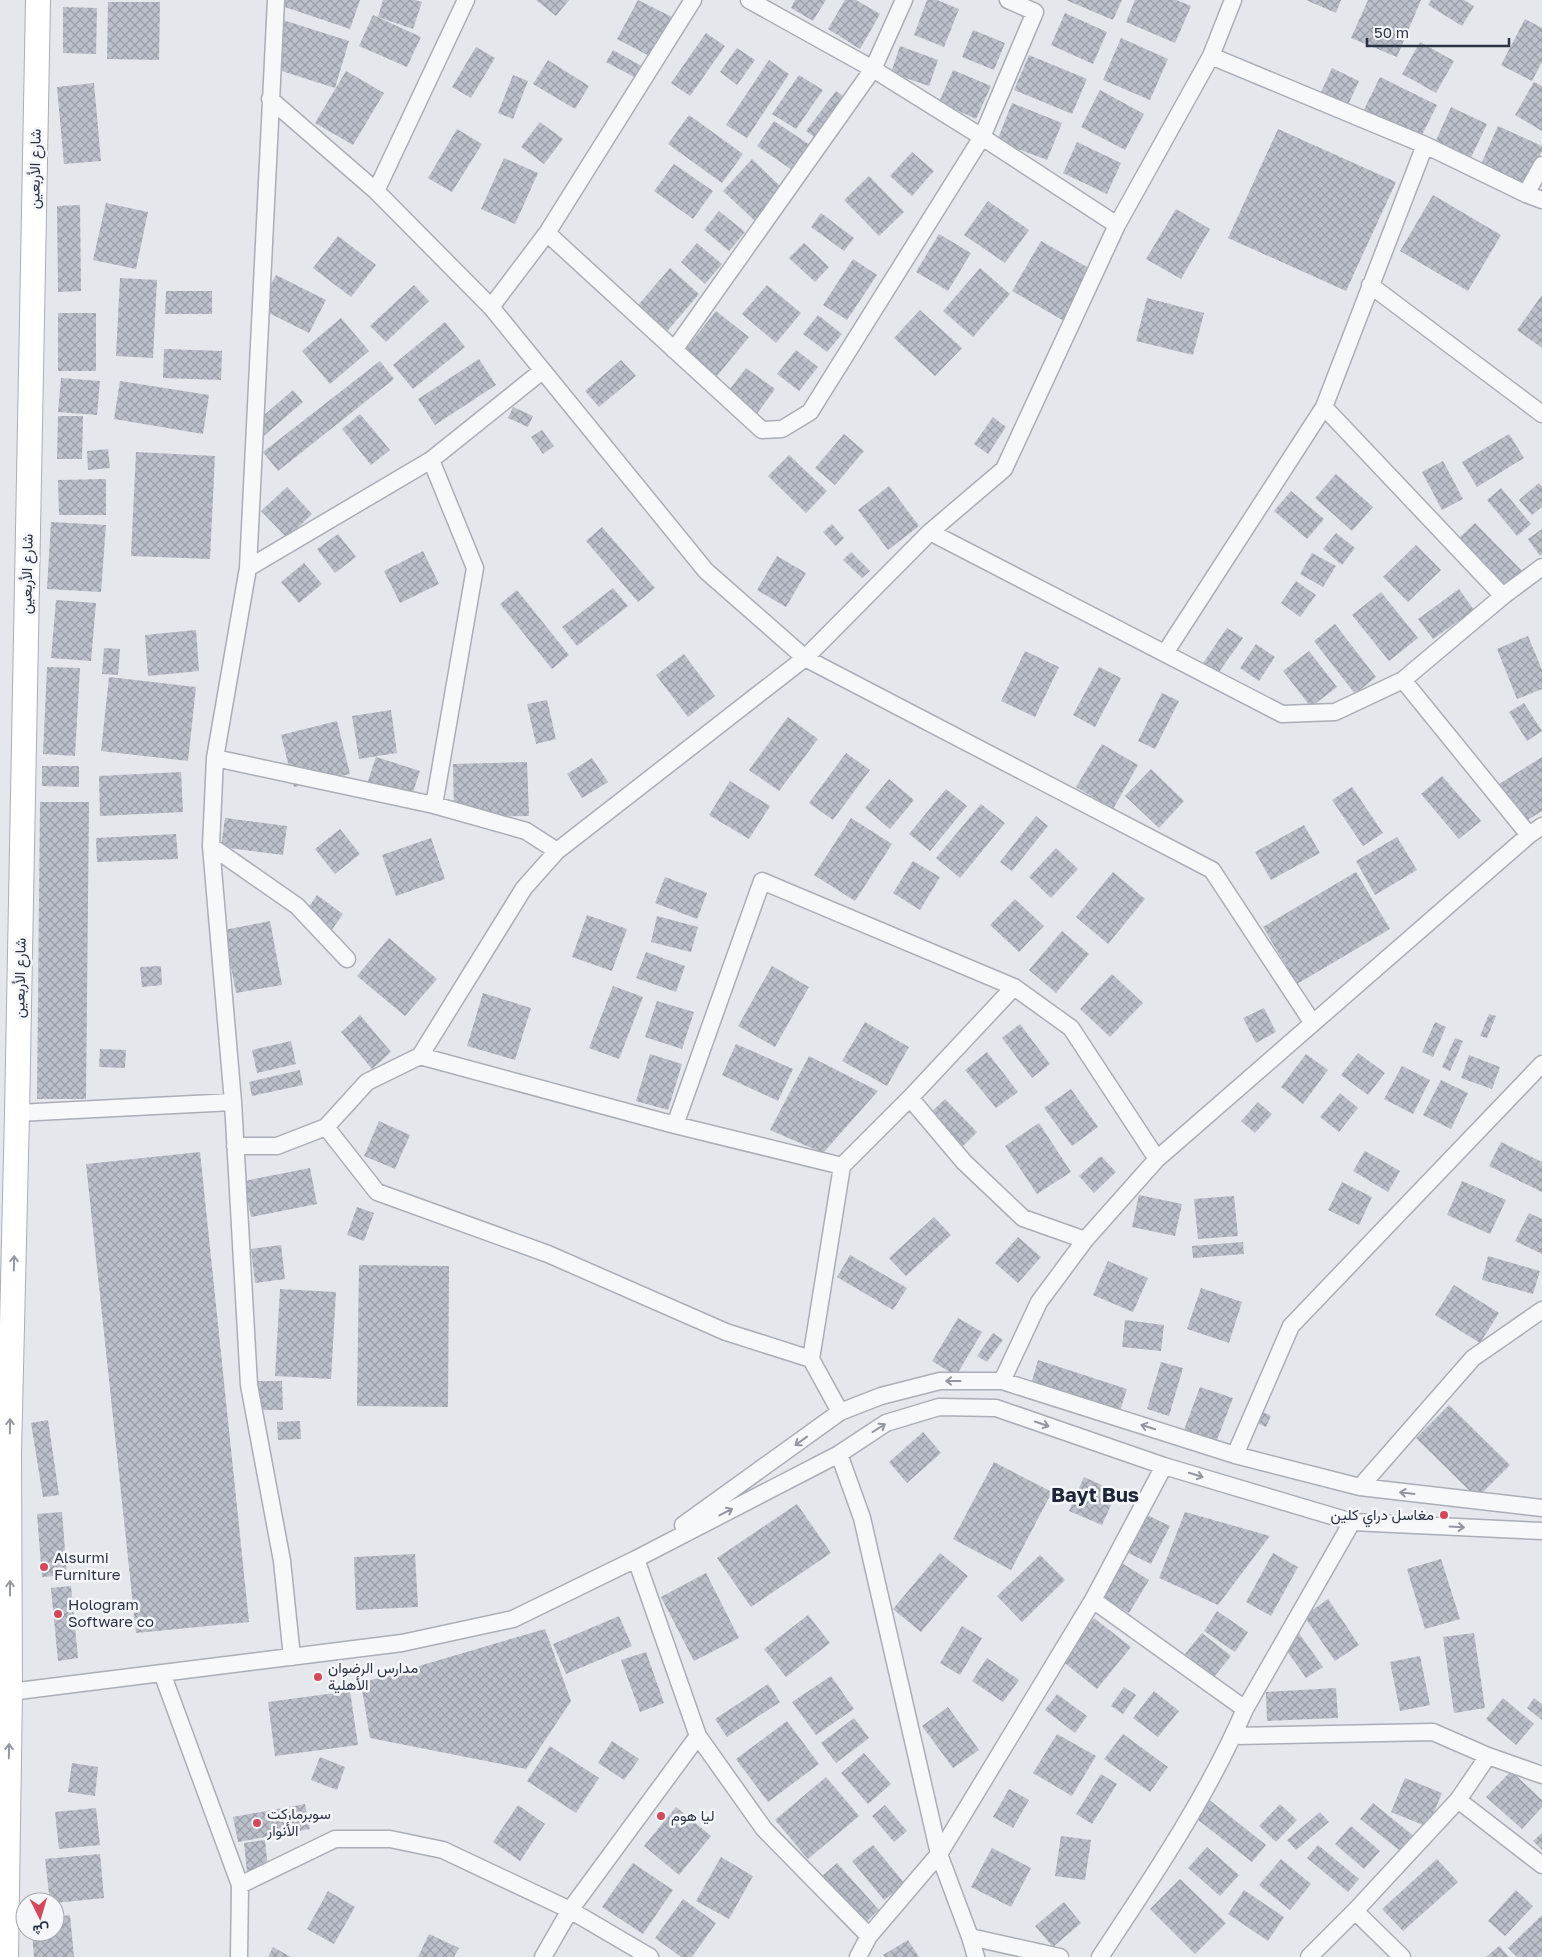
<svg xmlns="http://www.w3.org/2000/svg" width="1542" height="1957" viewBox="0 0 1542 1957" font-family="'Golos Text',Vazirmatn,sans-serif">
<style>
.building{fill:url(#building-cross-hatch)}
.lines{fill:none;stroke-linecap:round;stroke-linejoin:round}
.street-casing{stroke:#a9aeb7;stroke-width:19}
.secondary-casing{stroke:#a9aeb7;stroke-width:26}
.street{stroke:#f7f8fa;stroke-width:16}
.secondary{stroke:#fff;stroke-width:24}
.oneway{stroke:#959aa2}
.oneway2{stroke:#9196a0}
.poi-dot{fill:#d1495b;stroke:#f4f6f9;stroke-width:2}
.labels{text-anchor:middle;stroke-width:5;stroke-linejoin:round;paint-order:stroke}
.street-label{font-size:15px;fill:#2b3445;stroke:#f4f6f9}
.poi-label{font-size:15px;fill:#2b3445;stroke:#f4f6f9;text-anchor:start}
.district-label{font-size:20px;font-weight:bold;fill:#1d2536;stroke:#f4f6f9}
</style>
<defs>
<pattern id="building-cross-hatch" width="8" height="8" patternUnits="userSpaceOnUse" patternTransform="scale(1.25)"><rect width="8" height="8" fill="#bbc0ca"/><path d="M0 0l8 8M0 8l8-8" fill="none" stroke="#989da6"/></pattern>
</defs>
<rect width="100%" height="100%" fill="#e4e7ec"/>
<path class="building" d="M274 0H360L350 29 273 3Z
M383 0H415L422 2 413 29 378 17Z
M536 0H569L556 16Z
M638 0 676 19 655 59 617 39Z
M795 0H826L813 21 791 8Z
M845 0H856L880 14 860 49 828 29Z
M927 0H937L959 9 944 47 914 35Z
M1066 0H1122L1113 20Z
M1135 0H1176L1191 6 1175 43 1126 22Z
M1306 0H1341L1336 13Z
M1368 0H1421L1397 57 1351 38Z
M1431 0H1464L1474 6 1462 26 1428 5Z
M108 2H160L159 60 107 59Z
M63 7 97 8 96 54 63 53Z
M1065 13 1107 32 1093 64 1051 45Z
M373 15 421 37 407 67 359 46Z
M1525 19 1542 28V62L1532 81 1501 65Z
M283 20 349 41 335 88 269 67Z
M973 30 1005 43 994 70 962 57Z
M706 33 725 46 690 96 671 83Z
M1121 38 1168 59 1150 100 1103 80Z
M1420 42 1454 61 1436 93 1402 74Z
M900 46 938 60 929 86 891 73Z
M476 47 495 58 471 98 452 87Z
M737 48 755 60 737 85 720 72Z
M613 50 645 68 638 79 606 62Z
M1029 55 1087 79 1072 114 1014 90Z
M548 60 589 86 575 109 533 84Z
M769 60 789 74 747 138 726 125Z
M1332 68 1359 81 1342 118 1315 105Z
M953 70 991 86 976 119 939 102Z
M346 71 384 93 353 145 315 123Z
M513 75 528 81 513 119 498 113Z
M799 75 823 90 796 129 772 114Z
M1380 77 1437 105 1416 147 1359 120Z
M1534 82 1542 86V131L1515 115Z
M94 83 101 161 64 164 57 87Z
M1100 90 1144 114 1125 150 1081 127Z
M836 91 856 105 827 146 806 131Z
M1012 103 1062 123 1047 160 997 141Z
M1451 107 1487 124 1467 166 1432 149Z
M689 115 743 154 722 183 668 144Z
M774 121 816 149 798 174 757 146Z
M540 122 563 139 544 164 521 147Z
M1498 126 1542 146V151L1527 184 1481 164Z
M457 129 482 144 452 192 428 178Z
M1278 129 1396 182 1346 291 1228 238Z
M1077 142 1121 163 1107 194 1063 173Z
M912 152 934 171 912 196 890 176Z
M504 158 538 173 515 224 481 209Z
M752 159 784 190 755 221 723 191Z
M674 164 713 191 693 219 654 191Z
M869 176 904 212 879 236 844 200Z
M1433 195 1501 235 1468 291 1400 251Z
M988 201 1029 230 1005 263 964 235Z
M106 203 148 212 136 269 93 260Z
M80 205 81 291 58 292 57 206Z
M1176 209 1210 229 1181 279 1146 259Z
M719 211 745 232 729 251 704 230Z
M821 213 854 238 844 251 811 227Z
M939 234 971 253 948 291 916 272Z
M338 236 376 265 351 297 313 268Z
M1041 241 1094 271 1064 321 1012 291Z
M697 243 722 264 705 284 681 262Z
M804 243 829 267 815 282 789 258Z
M853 259 877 275 847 320 823 305Z
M670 268 699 294 657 343 627 318Z
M980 268 1010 294 973 337 943 311Z
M276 275 326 300 309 333 259 308Z
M120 278 157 280 153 358 116 356Z
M414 285 429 301 386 342 370 326Z
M767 285 801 313 776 343 742 314Z
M166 291H212V314H165Z
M1542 295V348L1517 330Z
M1147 298 1204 313 1193 355 1136 341Z
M920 310 962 348 935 376 894 338Z
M716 311 749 337 717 376 685 350Z
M58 313H96V371H58Z
M818 315 842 334 827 352 803 334Z
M341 318 369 351 330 384 302 351Z
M445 322 465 347 413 389 393 365Z
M164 349 222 351 221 380 163 378Z
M796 350 818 367 799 391 777 374Z
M479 359 496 385 435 425 418 399Z
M621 360 636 376 599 407 585 391Z
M380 361 394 379 278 471 263 452Z
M746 368 775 389 756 415 727 393Z
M61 378 100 381 97 415 58 412Z
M120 381 209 395 203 434 114 419Z
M293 390 303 402 259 440 249 428Z
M513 407 533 416 528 427 508 418Z
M360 414 390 450 371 465 342 429Z
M58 416H83L82 459H57Z
M993 417 1006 427 988 454 974 444Z
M542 430 554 446 543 454 531 437Z
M844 434 864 451 835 485 815 468Z
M1509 434 1524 458 1477 487 1462 462Z
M108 449 110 468 88 470 87 451Z
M136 452 215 456 210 559 131 556Z
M789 455 827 491 806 513 768 476Z
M1443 461 1463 499 1442 510 1422 472Z
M1336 474 1373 507 1352 531 1315 498Z
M106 479V515H59L58 480Z
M1539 483 1542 487V507L1532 515 1519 500Z
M889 486 919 526 888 550 858 510Z
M287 487 312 514 287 538 261 511Z
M1501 488 1531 524 1517 536 1487 500Z
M1291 491 1324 519 1307 539 1274 511Z
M51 522 106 525 101 592 47 589Z
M1475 523 1532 581 1510 603 1453 544Z
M832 524 844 538 836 546 823 532Z
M602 527 655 588 638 602 586 541Z
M1542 529V554L1540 556 1528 539Z
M1336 533 1355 548 1342 565 1323 549Z
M338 534 356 557 335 573 317 549Z
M1416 545 1441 570 1408 602 1383 577Z
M423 551 439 584 400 603 384 571Z
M851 552 870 571 862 578 843 560Z
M1312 553 1336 566 1323 587 1300 574Z
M777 556 806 573 786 607 757 590Z
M304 563 322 584 299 603 281 582Z
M1296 581 1316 595 1300 617 1281 603Z
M613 588 628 606 577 646 562 627Z
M1459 589 1474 610 1433 639 1418 619Z
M517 590 569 655 552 669 500 604Z
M1381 592 1418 638 1389 661 1352 615Z
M56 600 96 603 91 661 51 658Z
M1335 624 1376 677 1355 694 1314 641Z
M1227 628 1243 638 1214 679 1199 669Z
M196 630 199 671 148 676 145 635Z
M1528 636 1542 670V689L1517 699 1497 649Z
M1256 644 1275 657 1259 681 1240 668Z
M104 648 120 649 118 675 102 674Z
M1025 651 1059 667 1035 717 1001 701Z
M1309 651 1337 687 1311 707 1283 671Z
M684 654 715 696 688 717 656 675Z
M47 667 80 668 75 756 43 754Z
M1099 667 1121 678 1095 727 1073 715Z
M109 677 196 687 188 761 101 751Z
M1162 693 1179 701 1155 749 1138 741Z
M547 700 556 739 536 744 527 704Z
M1524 703 1542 731 1527 741 1509 712Z
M391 710 397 753 359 759 352 716Z
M788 717 818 739 779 791 749 770Z
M337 721 350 774 294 787 281 735Z
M1102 744 1138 765 1113 809 1076 787Z
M846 753 870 770 833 820 809 803Z
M376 757 420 771 410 801 366 787Z
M1542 757V811L1521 824 1496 786Z
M592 758 608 782 582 798 567 774Z
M527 762 529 816 454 817 453 764Z
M42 766H79V787L42 786Z
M1151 769 1184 801 1159 828 1125 796Z
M181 772 183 812 100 816 99 776Z
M1442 776 1481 821 1459 839 1421 794Z
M889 779 914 800 890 829 865 808Z
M730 781 770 806 749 839 709 815Z
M1352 787 1383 833 1363 846 1332 800Z
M946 789 967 806 930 851 909 834Z
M40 802H89L86 1099H37Z
M981 804 1005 823 960 878 936 858Z
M1036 816 1048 826 1012 871 1000 862Z
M225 818 287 826 283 855 221 847Z
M851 818 892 844 855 901 814 875Z
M1304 825 1320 853 1271 880 1255 852Z
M340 829 360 854 335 874 315 849Z
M176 834 178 859 97 862 96 838Z
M1397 837 1417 870 1375 895 1356 861Z
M431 838 445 879 396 896 382 855Z
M1056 848 1078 869 1051 898 1029 877Z
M913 861 940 877 920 910 893 893Z
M1113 872 1145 899 1108 944 1076 917Z
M1356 872 1390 929 1297 984 1263 927Z
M665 877 707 893 697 919 655 903Z
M317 895 343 914 326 938 300 920Z
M1015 899 1044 926 1019 952 990 925Z
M587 915 627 929 612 971 572 957Z
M657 916 698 927 691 952 651 942Z
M270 921 282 985 236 993 224 930Z
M1062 931 1089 954 1056 993 1029 970Z
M389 938 437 979 405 1016 357 976Z
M646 952 685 966 676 992 636 978Z
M161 966 162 985 142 987 140 967Z
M772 966 809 987 775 1047 738 1026Z
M1112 974 1143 1003 1110 1037 1080 1009Z
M613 986 643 997 619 1059 589 1048Z
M483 993 531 1008 515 1060 467 1046Z
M657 1001 694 1012 682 1049 645 1037Z
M1264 1008 1276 1032 1256 1043 1243 1018Z
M1489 1014 1496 1016 1487 1038 1480 1036Z
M360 1015 391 1052 372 1069 341 1032Z
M865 1022 909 1047 887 1086 842 1061Z
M1435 1022 1446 1027 1433 1057 1422 1052Z
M1020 1024 1050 1064 1032 1078 1002 1038Z
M1455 1038 1463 1041 1450 1071 1442 1067Z
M291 1041 296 1064 257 1073 252 1050Z
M736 1044 793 1069 778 1101 722 1075Z
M100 1049 126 1050 125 1068 99 1067Z
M987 1052 1018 1092 996 1108 965 1070Z
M1358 1053 1385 1073 1368 1095 1341 1075Z
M650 1054 682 1064 668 1110 636 1101Z
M1306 1054 1328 1070 1303 1104 1281 1087Z
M1469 1055 1500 1067 1492 1089 1461 1078Z
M809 1056 878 1091 823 1153 770 1130Z
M1402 1066 1430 1080 1413 1114 1384 1099Z
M300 1070 303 1085 252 1096 249 1082Z
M1441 1080 1468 1093 1451 1129 1423 1115Z
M1071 1089 1098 1127 1072 1146 1044 1108Z
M1340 1093 1358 1108 1339 1132 1320 1117Z
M945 1099 977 1132 958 1151 925 1118Z
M1258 1102 1272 1114 1255 1133 1241 1121Z
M379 1121 410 1135 395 1169 364 1156Z
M1039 1123 1071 1172 1037 1194 1005 1146Z
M1501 1142 1542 1162V1192L1489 1166Z
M1365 1151 1400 1171 1388 1192 1353 1171Z
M200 1152 249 1622 136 1633 86 1164Z
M1101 1156 1116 1172 1094 1193 1079 1176Z
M310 1168 317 1204 251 1217 244 1181Z
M1462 1181 1506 1200 1490 1234 1447 1215Z
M1342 1182 1372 1197 1359 1225 1328 1210Z
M1139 1195 1182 1204 1175 1236 1132 1227Z
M1234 1196 1238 1236 1198 1239 1194 1199Z
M357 1207 374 1213 364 1241 347 1235Z
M1529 1213 1542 1219V1254L1515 1241Z
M934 1217 951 1235 906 1276 889 1258Z
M1018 1237 1041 1257 1018 1283 995 1263Z
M1243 1242 1244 1254 1193 1258 1192 1246Z
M281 1245 285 1279 255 1283 251 1249Z
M850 1255 907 1288 893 1310 837 1277Z
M1488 1256 1540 1271 1533 1294 1482 1280Z
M1108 1261 1148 1278 1133 1312 1093 1295Z
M359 1265 449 1266 448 1407 357 1406Z
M1454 1285 1499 1313 1480 1343 1435 1315Z
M1201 1288 1242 1302 1229 1343 1187 1329Z
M280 1289 336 1292 331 1379 275 1376Z
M958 1318 982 1332 956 1376 932 1361Z
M1125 1320 1164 1325 1161 1351 1122 1347Z
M993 1333 1003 1340 987 1362 977 1356Z
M1038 1360 1127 1389 1118 1417 1030 1388Z
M1161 1362 1183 1368 1169 1416 1147 1409Z
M258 1381H282L283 1410H259Z
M1200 1387 1233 1398 1213 1450 1181 1438Z
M1449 1405 1510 1465 1477 1498 1416 1438Z
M1257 1409 1271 1416 1266 1427 1251 1420Z
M48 1420 59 1495 43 1497 31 1423Z
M300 1421 301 1439 278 1440 277 1422Z
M923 1432 941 1453 907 1483 889 1462Z
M994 1462 1052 1492 1011 1570 953 1539Z
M1084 1477 1117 1492 1102 1525 1069 1511Z
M797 1504 831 1553 751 1607 717 1558Z
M62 1512 67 1575 42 1577 37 1514Z
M1185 1512 1270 1536 1218 1605 1159 1578Z
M1143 1513 1170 1526 1151 1564 1124 1551Z
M940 1553 968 1576 921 1632 893 1609Z
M1273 1553 1298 1567 1271 1616 1246 1602Z
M415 1554 418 1607 356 1610 354 1557Z
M1040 1555 1065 1580 1022 1622 997 1596Z
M1441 1559 1460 1619 1425 1629 1407 1569Z
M1117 1560 1149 1580 1129 1613 1097 1594Z
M706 1573 739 1638 694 1661 661 1597Z
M71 1586 78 1658 58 1661 51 1588Z
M1328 1599 1359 1645 1335 1661 1304 1616Z
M1217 1611 1248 1632 1235 1652 1204 1631Z
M808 1615 830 1643 786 1677 764 1649Z
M619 1616 632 1646 566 1674 553 1644Z
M1094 1618 1131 1647 1097 1689 1061 1660Z
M962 1626 982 1638 960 1675 940 1663Z
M545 1629 571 1701 526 1769 370 1738 361 1683Z
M1298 1632 1323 1667 1306 1678 1282 1644Z
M1202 1633 1231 1656 1214 1677 1185 1654Z
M1474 1633 1485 1708 1454 1713 1443 1637Z
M646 1652 664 1703 640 1712 621 1660Z
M1420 1656 1430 1705 1400 1711 1390 1662Z
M987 1658 1019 1680 1003 1702 972 1681Z
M831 1676 854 1709 816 1735 792 1702Z
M768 1684 780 1702 727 1737 715 1719Z
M1124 1687 1136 1695 1123 1714 1111 1706Z
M1336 1688 1338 1718 1267 1721 1266 1692Z
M350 1691 358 1745 275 1756 268 1702Z
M1154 1691 1179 1711 1158 1737 1133 1718Z
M1057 1694 1087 1716 1075 1733 1045 1710Z
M1503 1698 1534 1724 1516 1745 1486 1719Z
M1534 1698 1542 1704V1720L1527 1708Z
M948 1707 979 1750 953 1768 922 1726Z
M854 1718 869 1738 836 1763 821 1743Z
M787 1721 819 1764 768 1802 736 1759Z
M1057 1734 1096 1756 1072 1796 1033 1773Z
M1123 1734 1168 1767 1150 1792 1104 1759Z
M612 1741 639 1759 624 1780 598 1763Z
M550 1746 599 1778 576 1813 527 1781Z
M864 1753 891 1784 868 1804 841 1773Z
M320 1757 345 1767 337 1790 311 1780Z
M72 1763 98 1767 95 1796 68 1792Z
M1511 1771 1542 1800V1807L1522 1829 1486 1797Z
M1101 1774 1117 1784 1092 1824 1076 1814Z
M826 1777 859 1816 808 1859 775 1820Z
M1405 1778 1442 1793 1428 1827 1391 1812Z
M1009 1789 1029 1800 1013 1828 993 1817Z
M1207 1798 1266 1845 1252 1862 1193 1816Z
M1373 1803 1415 1837 1403 1853 1360 1819Z
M305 1804 310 1829 238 1842 233 1817Z
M1280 1804 1297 1820 1276 1842 1259 1826Z
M518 1805 545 1824 520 1861 493 1842Z
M885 1805 907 1831 894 1842 872 1816Z
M676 1807 711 1836 679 1875 644 1846Z
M96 1808 100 1845 59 1849 55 1812Z
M1320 1812 1329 1822 1296 1850 1287 1840Z
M1351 1826 1380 1851 1364 1869 1335 1844Z
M1542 1833V1850L1533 1841Z
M1061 1836 1091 1840 1085 1880 1055 1876Z
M265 1840 268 1869 247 1872 244 1843Z
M873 1845 905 1884 884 1900 852 1861Z
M1318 1845 1359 1879 1348 1892 1307 1858Z
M1207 1847 1239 1875 1220 1896 1188 1868Z
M992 1848 1031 1868 1011 1907 971 1887Z
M100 1854 104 1898 55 1903 50 1902 45 1859Z
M721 1857 753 1876 729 1919 696 1901Z
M1281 1859 1311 1884 1290 1910 1259 1885Z
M1437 1859 1458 1882 1403 1931 1382 1909Z
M633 1863 673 1890 643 1934 602 1907Z
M837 1863 879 1910 855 1932 813 1884Z
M1180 1879 1226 1923 1195 1954 1150 1909Z
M1244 1890 1284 1917 1268 1941 1228 1914Z
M1516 1890 1533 1906 1505 1936 1488 1921Z
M328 1891 355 1907 334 1944 307 1929Z
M683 1899 716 1923 692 1957H681L655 1938Z
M1064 1902 1081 1923 1053 1947 1035 1926Z
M70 1915 74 1957H34L32 1932H55V1917Z
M1542 1915V1957H1517L1508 1948Z
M429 1934 459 1948 454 1957H418Z
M908 1940 919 1957H885L883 1955Z
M1499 1946 1509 1957H1486Z
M273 1947 291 1957H268Z"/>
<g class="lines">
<defs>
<path id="street" d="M276 0 248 568 215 758 211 846 233 1102 249 1385 282 1561 292 1657
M749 0 873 69 982 137 1117 225
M1211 56 1425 145 1526 194 1542 200
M270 99 376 191 491 307 706 571 805 658 1212 870 1312 1022
M376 191 466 0
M1526 194 1542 165
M547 233 762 430 782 429 810 412 982 137 1035 12 1008 0
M1370 285 1542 414
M491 307 547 233 693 0
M674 350 873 69 904 0
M1324 407 1503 596
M431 460 475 568 434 805
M930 532 1282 714 1335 712 1403 680 1503 596 1542 567
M248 568 431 460 542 371
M1165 653 1324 407 1425 145
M1403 680 1529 835
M215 758 434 805 526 831 557 851
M211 846 297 906 347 959
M420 1056 675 1125 842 1166 910 1098 1014 987
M910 1098 964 1162 1023 1218 1085 1240
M17 1113 233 1102
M675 1125 762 881 1014 987 1071 1028 1157 1159
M326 1127 377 1192 548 1254 726 1332 811 1359 840 1412
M235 1146H277L326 1127 367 1082 420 1056 524 888 557 851 805 658 930 532 1004 469 1117 225 1211 56 1233 0
M811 1359 842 1166
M1002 1381 1039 1302 1085 1240 1157 1159 1529 835 1542 826
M839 1454 862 1518 939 1854 970 1937 976 1957
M1235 1455 1291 1326 1542 1064
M1360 1487 1473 1358 1542 1310
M683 1525 840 1412 881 1396 940 1381H1002L1235 1455 1360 1487 1542 1508
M636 1559 698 1736 764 1829 869 1936
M1093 1600 1245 1709
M162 1673 240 1885 239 1957
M10 1692 402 1643 513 1619 636 1559 839 1454 886 1423 939 1407 996 1408 1164 1466 1352 1522 1542 1531
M1233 1736 1433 1732 1488 1756 1542 1775
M1458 1800 1542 1865
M240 1885 335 1839H390L443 1850 570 1910 650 1957
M1355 1911 1402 1957
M970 1937 1060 1957
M543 1957 570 1910 698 1736
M858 1957 869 1936 939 1854 1093 1600 1164 1466
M1100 1957C1153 1877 1207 1797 1245 1709L1352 1522
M1309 1957 1355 1911 1458 1800 1488 1756"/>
<path id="secondary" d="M6 1957 10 1692 9 1453 17 1113 38 0"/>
</defs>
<use href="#street" class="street-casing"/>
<use href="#secondary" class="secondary-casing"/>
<use href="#street" class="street"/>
<use href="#secondary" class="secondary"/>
</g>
<defs><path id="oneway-shaft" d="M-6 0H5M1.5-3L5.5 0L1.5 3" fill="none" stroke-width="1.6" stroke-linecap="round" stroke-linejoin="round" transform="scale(1.25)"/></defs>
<g class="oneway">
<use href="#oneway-shaft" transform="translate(14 1263) rotate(-89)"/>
<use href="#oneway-shaft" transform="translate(10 1426) rotate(-89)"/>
<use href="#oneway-shaft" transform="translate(10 1588) rotate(-90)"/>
<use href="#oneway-shaft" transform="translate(9 1751) rotate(-89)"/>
</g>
<g class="oneway2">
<use href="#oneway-shaft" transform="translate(953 1381) rotate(180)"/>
<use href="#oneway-shaft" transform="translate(1042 1424) rotate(19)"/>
<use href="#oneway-shaft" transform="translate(1148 1427) rotate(-162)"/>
<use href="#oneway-shaft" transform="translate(879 1428) rotate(-32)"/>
<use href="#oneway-shaft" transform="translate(801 1441) rotate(144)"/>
<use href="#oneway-shaft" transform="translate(1196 1475) rotate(17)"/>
<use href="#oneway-shaft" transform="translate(1407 1493) rotate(-173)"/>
<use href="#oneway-shaft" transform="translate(726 1512) rotate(-27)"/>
<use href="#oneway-shaft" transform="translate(1457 1527) rotate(3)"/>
</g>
<g class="poi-dot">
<circle cx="1444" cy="1515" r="5"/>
<circle cx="44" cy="1567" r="5"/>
<circle cx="58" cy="1614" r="5"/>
<circle cx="318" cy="1677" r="5"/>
<circle cx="661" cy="1816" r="5"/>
<circle cx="257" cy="1823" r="5"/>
</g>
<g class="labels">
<g class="street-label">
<text transform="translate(35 169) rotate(-89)" y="5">شارع الأربعين</text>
<text transform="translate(27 574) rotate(-89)" y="5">شارع الأربعين</text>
<text transform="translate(20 978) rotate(-89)" y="5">شارع الأربعين</text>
</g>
<g class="poi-label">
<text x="1434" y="1520" text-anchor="end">مغاسل دراي كلين</text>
<text x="54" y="1563">Alsurmi<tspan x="54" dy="17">Furniture</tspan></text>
<text x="68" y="1610">Hologram<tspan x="68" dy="17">Software co</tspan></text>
<text x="328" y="1673">مدارس الرضوان<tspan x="328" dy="17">الأهلية</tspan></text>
<text x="267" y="1819">سوبرماركت<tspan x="267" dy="17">الأنوار</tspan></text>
<text x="671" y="1821">ليا هوم</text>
</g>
<g class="district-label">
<text x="1095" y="1502">Bayt Bus</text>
</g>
</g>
<g transform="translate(40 1917) rotate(175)"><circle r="24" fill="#f4f6f9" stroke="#a4a8b1"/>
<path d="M0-4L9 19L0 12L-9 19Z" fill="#d1495b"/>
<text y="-8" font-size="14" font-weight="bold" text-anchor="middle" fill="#2b3445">ش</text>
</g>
<path d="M1367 38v8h142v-8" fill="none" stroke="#2b3445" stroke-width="2.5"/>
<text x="1374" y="38" font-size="15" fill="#2b3445" stroke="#f4f6f9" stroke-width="4" paint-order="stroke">50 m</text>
</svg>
